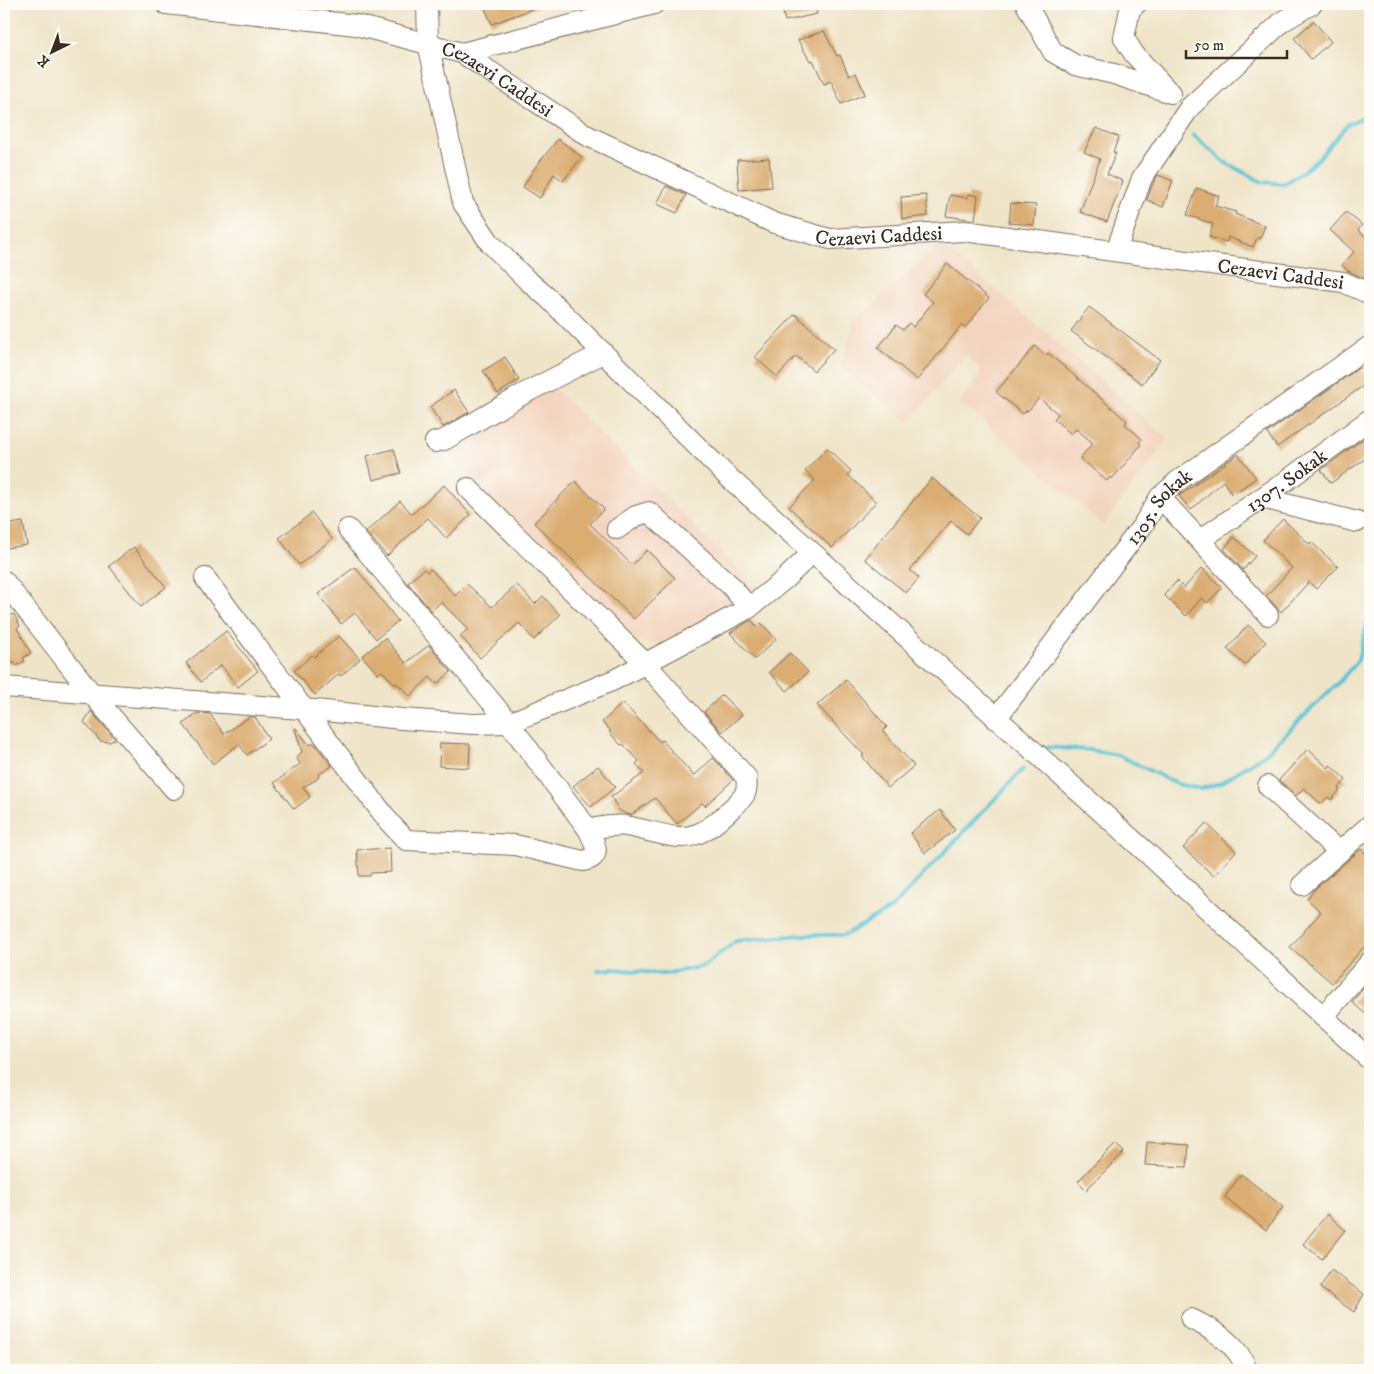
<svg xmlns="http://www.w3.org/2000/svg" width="1374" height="1374" viewBox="0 0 1374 1374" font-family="'IM FELL DW Pica',serif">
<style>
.built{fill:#f3d4be}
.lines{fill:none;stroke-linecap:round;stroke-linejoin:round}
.stream{stroke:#5ac3d5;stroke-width:4}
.building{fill:#dbad72}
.minor-casing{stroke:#7a6b5a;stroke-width:22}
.minor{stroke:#fff;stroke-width:20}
.labels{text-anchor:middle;stroke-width:4;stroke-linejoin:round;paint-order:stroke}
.street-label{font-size:20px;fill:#3b2a1e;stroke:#fdfcf7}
</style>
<rect width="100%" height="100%" fill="#fdfcf7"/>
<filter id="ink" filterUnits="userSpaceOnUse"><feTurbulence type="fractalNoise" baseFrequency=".02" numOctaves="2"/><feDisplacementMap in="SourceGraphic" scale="10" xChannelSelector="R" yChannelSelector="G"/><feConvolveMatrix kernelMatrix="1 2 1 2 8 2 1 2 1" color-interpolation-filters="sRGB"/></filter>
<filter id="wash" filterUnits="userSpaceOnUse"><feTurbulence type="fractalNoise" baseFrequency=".0096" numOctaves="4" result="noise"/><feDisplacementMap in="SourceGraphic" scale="20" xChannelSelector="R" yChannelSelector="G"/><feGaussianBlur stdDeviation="1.12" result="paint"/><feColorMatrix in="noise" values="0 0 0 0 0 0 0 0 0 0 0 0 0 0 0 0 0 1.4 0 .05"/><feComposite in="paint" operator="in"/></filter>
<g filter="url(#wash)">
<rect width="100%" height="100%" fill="#efe4c8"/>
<path class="built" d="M941 244 1023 313 1168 439 1103 525 960 402 982 371 966 355 909 423 841 368 854 322Z
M551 385 760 591 656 644 635 642 452 461V448Z"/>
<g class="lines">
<path class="stream" d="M1193 135 1226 163 1262 182 1284 184 1305 170 1318 159 1348 124 1370 114
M1044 747 1089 750 1118 755 1177 784 1201 789 1220 783 1264 755 1340 681 1358 660 1370 614
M598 970 613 969 664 974 704 966 736 941 801 935H845L892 908 1023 769"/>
</g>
<g id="blocks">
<path class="building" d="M483 4H542L543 5 492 24Z
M781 4H814L817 14 785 21Z
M1314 21 1331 42 1311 59 1294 38Z
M824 31 837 56 840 55 849 76 856 73 865 94 841 104 831 81 824 84 813 60 810 61 798 40Z
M1096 128 1119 137 1113 152 1116 153 1107 174 1123 181 1107 222 1080 212 1100 159 1084 152Z
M558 139 582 157 563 181 554 174 540 198 523 187 533 170Z
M769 158 772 187 739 190 737 160Z
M1158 175 1173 181 1163 207 1147 200 1153 183Z
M666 186 686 195 677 213 657 204Z
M1197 188 1219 196 1215 206 1236 212 1235 214 1265 226 1260 238H1257L1253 247 1228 237 1227 242 1209 237 1213 224 1187 215Z
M968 194 978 196 975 220 946 216 950 195 968 198Z
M926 195 928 216 902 219 901 197Z
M1011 203 1036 205 1034 225 1009 223Z
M1346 212 1362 225 1358 230 1370 241V274L1366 279 1348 271 1342 265 1354 252 1330 230Z
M947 264 989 298 965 328 962 325 917 380 878 348 896 325 903 330 909 323 913 327 933 302 923 294Z
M1089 307 1160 360 1142 384 1071 331Z
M795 314 834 349 814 371 796 356 777 377 755 357Z
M1035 346 1046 356 1048 353 1127 421 1125 424 1142 439 1139 443 1141 445 1112 479 1110 477 1107 481 1080 458 1093 443 1076 429 1071 434 1054 419 1058 414 1039 398 1028 411 1027 410 1023 414 996 392Z
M505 357 519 380 498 394 483 371Z
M1360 367 1370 381 1277 447 1267 433Z
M454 390 469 412 443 427 430 407Z
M1368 435 1370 438V455L1331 483 1321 470Z
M827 448 851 471 848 475 876 502 832 548 789 507 815 480 805 471Z
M394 449 401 473 373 480 367 456Z
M1238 454 1256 478 1232 495 1223 481 1191 510 1179 496Z
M932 478 980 518 967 534 951 521 910 570 919 578 906 593 865 559Z
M575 481 604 509 590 524 632 565 647 550 675 578 634 619 534 523Z
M444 485 471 515 446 538 428 518 387 556 366 532 400 501 412 514Z
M312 513 332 539 299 565 279 538Z
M1283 519 1309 544 1311 542 1338 567 1316 589 1309 582 1281 612 1266 596 1292 568 1263 540Z
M23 522 27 545 6 548 4 525Z
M1234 537 1255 556 1243 570 1224 549Z
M134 547 166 587 141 607 109 566Z
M355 567 398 621 376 639 355 613 341 624 318 594Z
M1202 568 1222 588 1207 603 1202 598 1186 616 1164 595 1177 581 1184 588Z
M424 569 427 572 431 569 455 596 467 584 492 607 517 585 535 604 543 596 560 615 534 640 519 623 480 658 460 636 468 629 441 602 431 611 408 583Z
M14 614 20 626 17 628 31 653 23 658 25 661 16 666 14 662 8 665 4 658V619Z
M751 620 757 627 761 623 776 639 755 659 730 633Z
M1248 625 1266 642 1245 665 1227 649Z
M226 631 258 671 238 687 221 665 201 682 186 663Z
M339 636 360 659 341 676 339 674 315 695 294 671 312 655 314 657Z
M385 638 406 663 429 645 451 672 437 684 430 677 410 696 398 684H395L382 671 378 674 362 656Z
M790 653 808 672 787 691 769 672Z
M846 680 887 727 883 731 914 766 888 788 862 756 864 755 817 705Z
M722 695 742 715 722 732 704 712Z
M623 703 660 742 662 740 694 776 713 758 733 780 705 806 702 803 677 824 655 798 631 815 626 814 619 810 611 797 644 773 636 764 639 761 623 744 621 745 609 732 611 731 602 722Z
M91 711 115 739 110 742 100 741 84 722Z
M197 713 210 714 224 734 249 717H255L269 739 247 755 239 744 213 764 183 724Z
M296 728 309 745 314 743 332 766 318 775 319 777 316 780 303 787 310 797 294 809 274 783 300 764 296 757 302 752 295 729Z
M440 743 470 744 469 768 439 766Z
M1308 749 1328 768 1330 765 1346 780 1338 789 1340 790 1331 800 1328 797 1321 804 1304 788 1296 796 1279 780Z
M598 766 615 787 591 807 573 786Z
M940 810 955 830 925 853 910 833Z
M1206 823 1236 851 1214 876 1183 848Z
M390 848 391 872 371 873 370 876H359L357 850Z
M1361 849 1370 858V950L1364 947 1332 983 1290 947 1321 912 1307 899 1316 888Z
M1370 980V1018L1352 1002Z
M1147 1142 1189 1145 1187 1167 1145 1165Z
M1115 1144 1124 1152 1086 1190 1078 1181Z
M1241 1174 1283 1207 1266 1230 1225 1197Z
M1327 1214 1345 1230 1322 1259 1303 1244Z
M1331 1270 1364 1294 1354 1312 1320 1288Z"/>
</g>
</g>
<g filter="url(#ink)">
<use href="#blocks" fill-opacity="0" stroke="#7a6b5a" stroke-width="1"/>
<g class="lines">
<defs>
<g id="minor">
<path id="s1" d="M166 4 356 25 462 53 588 136 774 223 830 239 964 231 1343 282 1370 294"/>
<path d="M427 4 428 43 463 203 490 243 527 280 547 297 726 475 1146 852 1370 1060"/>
<path d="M1026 4 1053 52 1075 65 1114 74 1171 93"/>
<path d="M1136 4 1130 9 1124 38 1134 54 1169 92"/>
<path d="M462 53 654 4"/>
<path d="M1116 251 1142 178 1190 107 1283 21 1312 4"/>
<path d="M435 442 444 440 525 393 603 353"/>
<path d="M468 488 645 663 746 777C749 794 743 798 731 809 689 851 678 836 626 826 615 824 600 828 588 829"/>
<path d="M1160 497 1268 615"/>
<path d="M1262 498 1357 522"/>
<path d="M617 529 636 516 649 512 731 586 749 608"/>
<path id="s2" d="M1200 540 1282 484 1370 419"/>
<path d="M205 578 390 823 406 840 515 845 583 861C604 858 594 841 588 829L509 723 348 529"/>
<path d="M4 581 91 693 174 789"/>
<path d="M4 687 315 710 402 719 473 724 509 723 614 680 749 608 785 579 812 553"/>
<path id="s3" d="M996 719 1143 525 1160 497 1178 481 1370 346"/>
<path d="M1268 786 1339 852"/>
<path d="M1302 885 1370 825"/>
<path d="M1323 1017 1370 962"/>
<path d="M1191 1319C1214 1330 1238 1344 1247 1370"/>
</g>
</defs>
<use href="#minor" class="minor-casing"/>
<use href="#minor" class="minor"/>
</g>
</g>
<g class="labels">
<g class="street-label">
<text dy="7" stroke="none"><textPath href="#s1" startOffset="344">Cezaevi Caddesi</textPath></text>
<text dy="7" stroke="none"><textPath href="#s1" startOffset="764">Cezaevi Caddesi</textPath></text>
<text dy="7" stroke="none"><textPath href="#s1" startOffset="1169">Cezaevi Caddesi</textPath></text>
<text dy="7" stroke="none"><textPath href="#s2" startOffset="105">1307. Sokak</textPath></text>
<text dy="7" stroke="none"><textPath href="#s3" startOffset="268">1305. Sokak</textPath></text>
</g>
</g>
<rect width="1374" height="1374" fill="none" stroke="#fdfcf7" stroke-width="20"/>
<g transform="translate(52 52) rotate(222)" stroke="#fdfcf7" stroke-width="4" paint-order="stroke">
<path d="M0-4L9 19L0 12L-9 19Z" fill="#3b2a1e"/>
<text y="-8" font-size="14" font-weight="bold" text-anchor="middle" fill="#3b2a1e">K</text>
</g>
<path d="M1186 50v8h101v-8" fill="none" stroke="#3b2a1e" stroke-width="2.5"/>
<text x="1194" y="50" font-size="15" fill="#3b2a1e" stroke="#fdfcf7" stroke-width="4" paint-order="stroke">50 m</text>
</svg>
